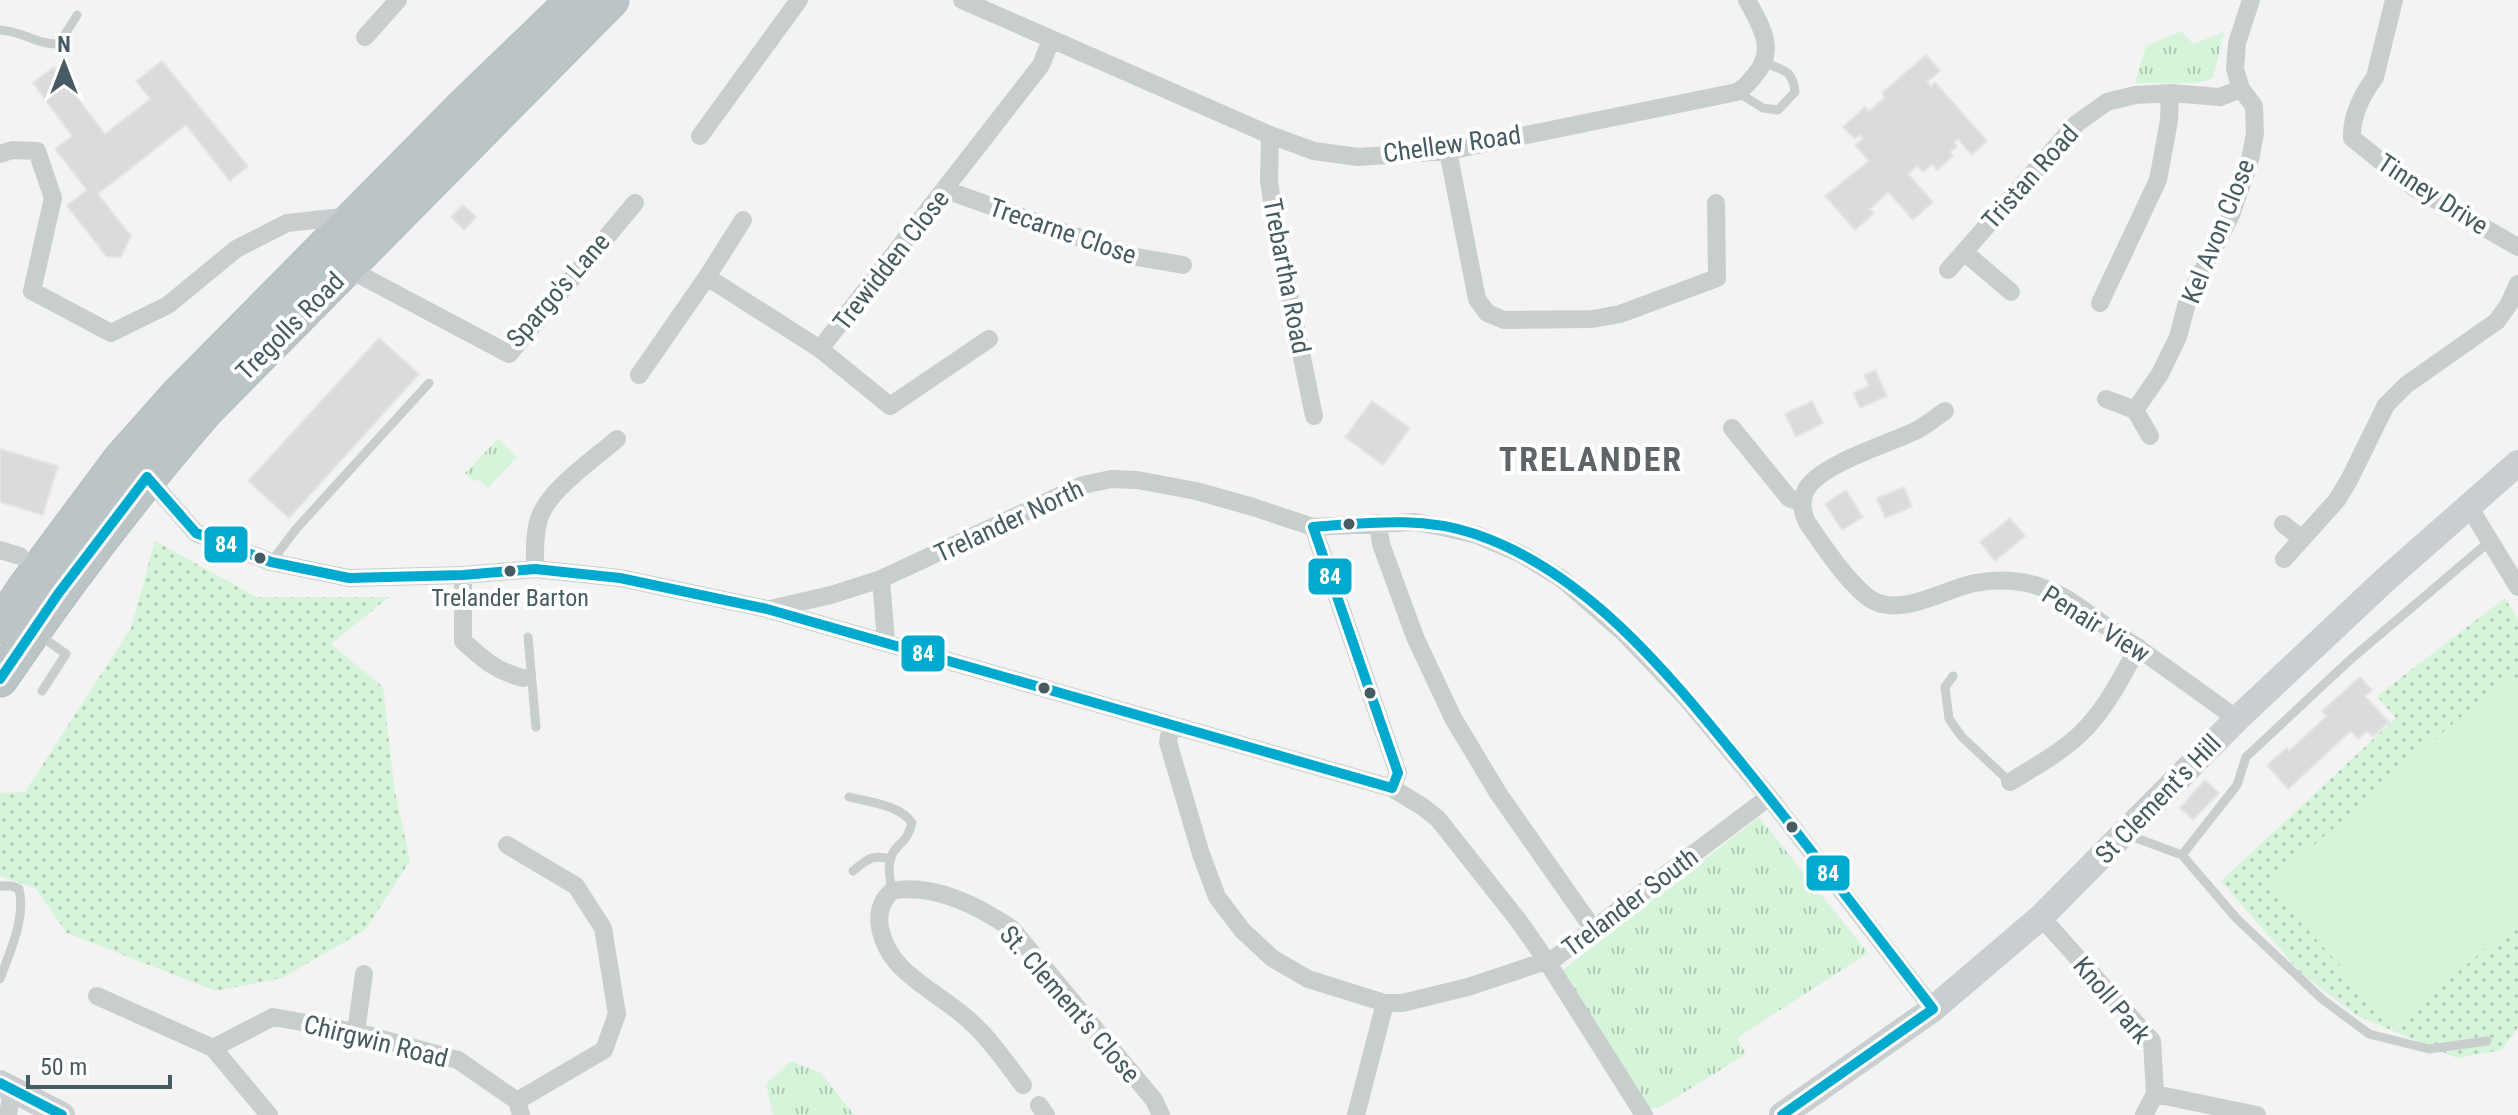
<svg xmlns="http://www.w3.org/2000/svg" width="2518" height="1115" viewBox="0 0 2518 1115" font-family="'Roboto Condensed',sans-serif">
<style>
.grass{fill:url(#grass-dots)}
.park{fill:url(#park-tufts)}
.garden{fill:#d5f4d9}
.building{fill:#dadbdc;stroke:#e4e5e6;stroke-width:2}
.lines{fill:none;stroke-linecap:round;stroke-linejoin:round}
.highway-casing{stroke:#b6c0c3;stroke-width:37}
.lane{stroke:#c8cece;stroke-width:9}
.street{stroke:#c8cece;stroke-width:18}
.secondary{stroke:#c9ced0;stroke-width:26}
.highway{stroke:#bbc4c7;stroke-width:34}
.bus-1-casing{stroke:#fff;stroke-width:16}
.bus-1{stroke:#00a9ce;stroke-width:10}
.bus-dot{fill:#475c62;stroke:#fff;stroke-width:3}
.labels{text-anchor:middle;stroke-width:8;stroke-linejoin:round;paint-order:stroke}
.bus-label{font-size:24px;fill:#475c62;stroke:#fff}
.street-label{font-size:26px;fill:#475c62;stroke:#fff}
.district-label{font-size:34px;font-weight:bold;letter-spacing:2px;fill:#5d6568;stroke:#fff}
.line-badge{stroke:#fff;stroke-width:3}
.badge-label{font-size:22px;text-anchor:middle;font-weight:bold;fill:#fff}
</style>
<defs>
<pattern id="grass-dots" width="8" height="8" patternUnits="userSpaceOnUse" patternTransform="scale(2)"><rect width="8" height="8" fill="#d5f4d9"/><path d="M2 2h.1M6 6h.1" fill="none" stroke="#afc9b3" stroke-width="1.8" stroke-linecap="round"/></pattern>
<pattern id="park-tufts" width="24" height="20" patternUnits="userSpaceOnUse" patternTransform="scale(2)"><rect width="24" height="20" fill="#d5f4d9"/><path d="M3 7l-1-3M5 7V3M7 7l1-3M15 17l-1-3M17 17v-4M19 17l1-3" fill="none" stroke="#afc9b3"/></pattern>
</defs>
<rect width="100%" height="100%" fill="#f3f3f3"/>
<path class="grass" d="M155 541 256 597H389L331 644 383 687 394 787 410 861 365 930 282 978 216 991 67 933 35 888 0 876V793L25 792 131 628Z
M2505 598 2518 620V1027L2502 1050 2457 1058 2356 1015 2301 973 2221 881 2396 718 2377 696Z"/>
<path class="park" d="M2182 31 2193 44 2224 32 2213 78 2198 83H2135L2146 46Z
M498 439 517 457 488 488 478 479 475 482 465 473Z
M1759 817 1868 953 1737 1038 1746 1054 1659 1108H1645L1559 973Z
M791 1061 821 1073 854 1115H773L766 1084Z"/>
<path class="garden" d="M2510 674 2518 683V920L2396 1026 2267 886Z"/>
<path class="building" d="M1926 55 1940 71 1927 82 1931 87 1935 82 1987 141 1972 155 1958 139 1954 142 1957 146 1950 152 1953 156 1937 170 1932 164 1923 172 1917 166 1908 174 1933 202 1913 220 1888 192 1870 209 1874 213 1855 230 1825 196 1869 161 1855 145 1863 138 1860 135 1855 139 1843 127 1865 107 1869 111 1885 97 1882 93Z
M162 61 248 166 230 181 186 125 98 194 131 236 121 257H107L67 206 87 190 55 149 72 136 33 83 54 67 105 134 150 99 136 81Z
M463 205 476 217 464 230 451 217Z
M379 338 419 374 289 518 248 481Z
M1875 370 1887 396 1860 408 1853 393 1869 386 1864 375Z
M1372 401 1410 428 1383 465 1345 437Z
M1812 401 1823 423 1796 437 1785 414Z
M0 449 58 466 43 515 0 502Z
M1904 487 1912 507 1885 518 1877 498Z
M1846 490 1863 517 1842 530 1825 504Z
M2010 518 2025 536 1995 561 1980 542Z
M2360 677 2372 690 2365 696 2389 722 2373 737 2367 731 2358 739 2351 731 2288 789 2267 765 2287 748 2289 751 2327 716 2322 711Z
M2205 780 2219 793 2193 820 2180 808Z"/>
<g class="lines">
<defs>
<path id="highway" d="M0 626 25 588 121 459 177 396 465 105 574 0
M0 679C64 585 131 496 206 410L611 0"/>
</defs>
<use href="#highway" class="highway-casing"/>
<path class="lane" d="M0 30C23 31 37 45 59 44L77 15
M1737 92 1763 108 1778 110 1795 92C1793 71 1784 70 1765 63
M271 562 296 529 429 383
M39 635 66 654 42 691
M528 637 536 727
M1953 676 1945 687 1949 719 1962 737 2010 782
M849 797C869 802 900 805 912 823 906 843 904 838 894 851 886 863 890 878 892 891
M2128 835 2182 855 2237 919 2322 999 2369 1034 2429 1049 2487 1041
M2182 855 2237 785 2246 757 2351 659 2490 541
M853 871C867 859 872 854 891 859
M0 886H12L19 889C26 919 10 951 0 979"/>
<path class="street" d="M962 0 1270 135 1314 151 1358 157 1448 151 1737 92C1745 88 1749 82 1755 75 1777 50 1761 26 1747 0
M2394 0 2375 77C2362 95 2351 116 2352 138L2413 187 2518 247
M365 37 398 0
M1270 135 1269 181 1278 241 1314 416
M700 136 799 0
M1448 151 1477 299 1487 313 1504 320 1592 319 1620 314 1717 278 1716 203
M0 154 12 150 37 151 53 198 32 291 111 333 168 305 236 249 287 223 351 216
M946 190 1131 256 1183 265
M347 268 509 354 635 203
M1948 270 1964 252
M707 277 743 220
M2011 292 1964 252 2076 124 2107 102 2135 95 2170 93 2220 97 2241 89
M2100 303 2158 180 2169 121 2170 93
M820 349 890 406 989 339
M639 375 707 277 820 349 1041 65 1051 40
M2106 399 2135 410 2150 436
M2135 410 2160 374 2178 337 2188 299 2231 215 2250 160 2255 133 2254 106 2241 89 2235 69 2237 43 2251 0
M1945 411C1936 417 1928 424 1919 429 1890 444 1824 462 1807 488 1800 500 1802 513 1808 524 1825 548 1843 576 1865 595 1895 622 1943 589 1975 583 1997 579 2020 580 2041 587 2064 594 2084 611 2103 624 2149 655 2193 687 2237 719
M1732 428 1789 498 1802 503
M147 477 196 533 271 562 349 578 463 575 535 569 620 578 767 609 1392 788 1423 807 1438 819 1518 920 1546 960 1644 1115
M2468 505 2518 587
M1378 523 1381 544 1415 637 1453 718 1498 793 1594 930
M2283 524 2301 538
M1313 527 1398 773 1392 788
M0 550 20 556
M2284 559 2337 500 2349 480 2386 405 2406 385 2497 321 2509 304 2518 284
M535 569C535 553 534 535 539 519 548 490 593 460 617 439
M463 575V641C484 660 496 671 523 678
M881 579 886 642
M770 609 831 595 881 579 1083 485 1111 479 1137 480 1196 491 1253 507 1313 527 1415 522 1447 528 1477 535 1521 554 1562 579 1624 633 1687 699 1769 797 1933 1009
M1171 725 1168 742 1201 854 1217 897 1242 930 1272 958 1308 979 1385 1003H1402L1468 987 1555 958 1769 797
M2010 782C2036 766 2066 750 2087 727 2109 703 2123 675 2138 647
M507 845 576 886 603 928 617 1014 604 1050 517 1101
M2041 917 2152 1041 2155 1094 2144 1115
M97 996 213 1048 273 1017 356 1032 458 1060 517 1101 521 1115
M356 1032 364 974
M213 1048 269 1115
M1023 1085C1007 1064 991 1040 971 1022 950 1002 922 988 902 968 882 948 868 912 892 891 933 883 979 906 1012 929L1154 1100 1161 1115
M2155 1094 2257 1115
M1039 1105 1046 1115
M8 1115 12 1090
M1356 1115 1385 1003"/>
<path class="secondary" d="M0 1083 62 1115
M1782 1115 1933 1009 2041 917 2237 719 2385 580 2518 463"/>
<use href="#highway" class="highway"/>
<defs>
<path id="bus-1" d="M0 679 58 594 147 477 196 533 271 562 349 578 463 575 535 569 620 578 767 609 1392 788 1398 773 1313 527C1368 523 1422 516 1475 534 1588 572 1670 676 1743 765 1808 845 1870 927 1933 1009L1782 1115
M0 1083 62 1115"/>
</defs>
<use href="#bus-1" class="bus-1-casing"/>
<use href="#bus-1" class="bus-1"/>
</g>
<g class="bus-dot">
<circle cx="1349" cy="524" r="7"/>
<circle cx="260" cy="558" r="7"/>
<circle cx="510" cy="571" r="7"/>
<circle cx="1044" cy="688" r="7"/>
<circle cx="1370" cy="693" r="7"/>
<circle cx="1792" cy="827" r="7"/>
</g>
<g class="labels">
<g class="bus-label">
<text x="510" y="606">Trelander Barton</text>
</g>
<g class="street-label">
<text transform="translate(1452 144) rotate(-8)" y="9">Chellew Road</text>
<text transform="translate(2030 177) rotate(-48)" y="9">Tristan Road</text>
<text transform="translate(2433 194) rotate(33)" y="9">Tinney Drive</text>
<text transform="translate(1063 231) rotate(19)" y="9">Trecarne Close</text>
<text transform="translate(2218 231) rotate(-68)" y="9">Kel Avon Close</text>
<text transform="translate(891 260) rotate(-52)" y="9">Trewidden Close</text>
<text transform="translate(1287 276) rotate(79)" y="9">Trebartha Road</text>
<text transform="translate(558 290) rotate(-49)" y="9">Spargo's Lane</text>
<text transform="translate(290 326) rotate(-45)" y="9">Tregolls Road</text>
<text transform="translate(1009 521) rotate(-25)" y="9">Trelander North</text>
<text transform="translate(2096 624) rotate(32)" y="9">Penair View</text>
<text transform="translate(2158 799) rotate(-46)" y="9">St Clement's Hill</text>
<text transform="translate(1630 902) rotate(-37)" y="9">Trelander South</text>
<text transform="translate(2112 1000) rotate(50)" y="9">Knoll Park</text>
<text transform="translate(1070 1004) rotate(49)" y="9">St. Clement's Close</text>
<text transform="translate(376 1041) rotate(14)" y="9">Chirgwin Road</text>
</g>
<g class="district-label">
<text x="1591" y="471">TRELANDER</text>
</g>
</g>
<g class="line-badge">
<rect x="203" y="525" width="46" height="39" rx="8" fill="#00a9ce"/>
<rect x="1307" y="557" width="46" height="39" rx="8" fill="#00a9ce"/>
<rect x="900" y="634" width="46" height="39" rx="8" fill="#00a9ce"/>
<rect x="1805" y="854" width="46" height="38" rx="8" fill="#00a9ce"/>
</g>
<g class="badge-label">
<text x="226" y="552">84</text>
<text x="1330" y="584">84</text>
<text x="923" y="661">84</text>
<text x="1828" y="881">84</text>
</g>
<g transform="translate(64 64)" stroke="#ffffff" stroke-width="6" paint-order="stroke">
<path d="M0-6L14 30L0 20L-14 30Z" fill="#475c62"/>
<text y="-12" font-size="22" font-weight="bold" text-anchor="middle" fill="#475c62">N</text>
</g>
<path d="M28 1075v12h142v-12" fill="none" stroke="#475c62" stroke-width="4"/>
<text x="40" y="1075" font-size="24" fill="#475c62" stroke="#ffffff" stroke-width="6" paint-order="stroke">50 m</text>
</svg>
